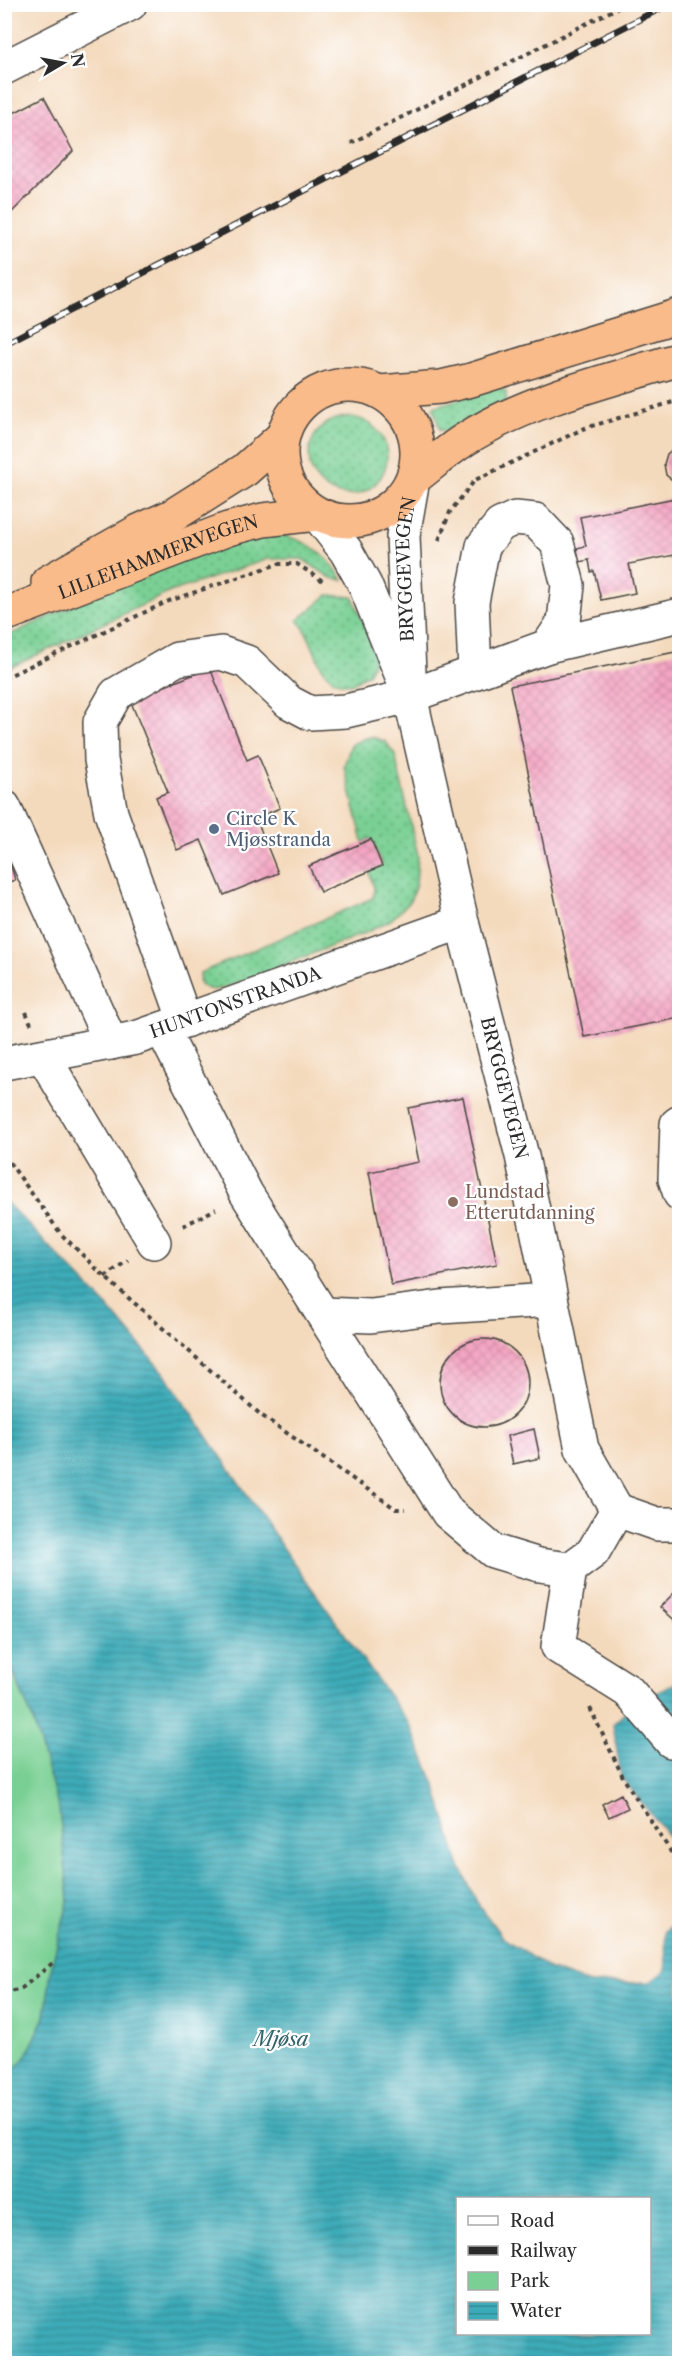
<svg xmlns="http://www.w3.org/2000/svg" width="684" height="2368" viewBox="0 0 684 2368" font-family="'Libre Caslon Text',serif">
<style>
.grass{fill:url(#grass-dots);stroke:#527e60;stroke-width:1.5}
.park{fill:#7ad094;stroke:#527e60;stroke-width:1.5}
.water{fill:url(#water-rules);stroke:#346b72;stroke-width:1.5;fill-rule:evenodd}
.building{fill:url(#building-cross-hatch)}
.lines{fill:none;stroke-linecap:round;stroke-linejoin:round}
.minor-casing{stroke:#494541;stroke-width:36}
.highway-casing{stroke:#494541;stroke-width:36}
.path{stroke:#494541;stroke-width:4;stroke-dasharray:4.5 4.5;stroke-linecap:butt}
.minor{stroke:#fff;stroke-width:33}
.highway{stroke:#fabb8b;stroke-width:33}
.rail-casing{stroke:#2b2b2b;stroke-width:7}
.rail{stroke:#fff;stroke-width:4.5;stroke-dasharray:14;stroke-linecap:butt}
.service-dot{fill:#5c6f8a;stroke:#fff;stroke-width:2}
.education-dot{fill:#8d6e63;stroke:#fff;stroke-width:2}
.labels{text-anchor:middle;stroke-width:4.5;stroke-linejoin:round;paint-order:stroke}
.street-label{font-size:18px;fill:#2b2b2b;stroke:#fff}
.service-label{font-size:18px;fill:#4e5e75;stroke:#fff;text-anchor:start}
.education-label{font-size:18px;fill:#785e54;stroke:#fff;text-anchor:start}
.water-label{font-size:20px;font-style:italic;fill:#33656a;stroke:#fff}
</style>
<defs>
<pattern id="grass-dots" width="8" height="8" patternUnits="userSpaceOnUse" patternTransform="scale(1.5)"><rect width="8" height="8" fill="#7ad094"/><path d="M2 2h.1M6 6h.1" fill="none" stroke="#64a979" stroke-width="1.8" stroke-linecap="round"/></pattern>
<pattern id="water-rules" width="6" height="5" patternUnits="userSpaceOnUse" patternTransform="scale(1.5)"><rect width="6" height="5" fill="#3cabb8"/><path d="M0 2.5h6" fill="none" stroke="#338b96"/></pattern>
<pattern id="building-cross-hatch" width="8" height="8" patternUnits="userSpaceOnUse" patternTransform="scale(1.5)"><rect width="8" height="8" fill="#f4a5c2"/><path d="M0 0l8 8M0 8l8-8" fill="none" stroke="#d18ea7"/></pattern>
</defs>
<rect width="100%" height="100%" fill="#fff"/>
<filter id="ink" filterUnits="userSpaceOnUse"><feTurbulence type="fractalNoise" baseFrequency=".0167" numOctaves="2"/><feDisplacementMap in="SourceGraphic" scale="12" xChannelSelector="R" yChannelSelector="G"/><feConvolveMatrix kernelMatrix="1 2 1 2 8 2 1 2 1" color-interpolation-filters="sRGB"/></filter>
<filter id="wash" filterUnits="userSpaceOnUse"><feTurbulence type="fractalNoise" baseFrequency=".008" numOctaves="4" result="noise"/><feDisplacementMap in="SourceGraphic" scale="24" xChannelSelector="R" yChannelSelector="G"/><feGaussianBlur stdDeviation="1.35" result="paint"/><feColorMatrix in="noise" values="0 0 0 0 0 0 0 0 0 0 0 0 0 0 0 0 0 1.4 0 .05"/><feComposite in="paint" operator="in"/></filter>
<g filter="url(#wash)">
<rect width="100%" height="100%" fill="#f4dabd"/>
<path class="grass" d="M499 387 506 392V401L446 431 440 430 433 407Z
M309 456a39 39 0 1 1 78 0a39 39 0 1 1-78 0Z
M277 534C308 540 326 553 343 580L331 578 302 559H268L170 592 5 670V637C92 598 181 548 277 534Z
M328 595 353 597 376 654 369 673 351 684C314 684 318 642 298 620Z
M372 737 386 742 395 755 418 856 416 884 410 901 391 920 365 933 233 985C220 989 210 994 199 983L200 973 373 898 374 888 369 871 382 865 371 839 363 842 344 766 351 745 365 738Z"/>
<path class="park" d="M4 1652 33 1720 59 1809 69 1899 52 1964 45 2017 26 2057 5 2078Z"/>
<path class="water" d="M4 1200 108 1307 167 1377 293 1562 410 1725 435 1784 459 1864 477 1902 502 1937 551 1970 590 1984 650 1982 666 1970 665 1931 679 1919V2363H5V2078L26 2057 45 2017 52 1964 69 1899 59 1809 33 1720 5 1652ZM458 2198H650V2334H458Z
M679 1677V1849L621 1777 613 1724 637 1702 673 1685Z"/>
<g id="blocks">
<path class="building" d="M44 97 73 151 4 220V118Z
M680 443V486L666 475 664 464 667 454Z
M680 497V554L629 564 635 593 601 600 594 571 591 572 589 560 579 562 577 548 586 546 580 517Z
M680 651V1018L584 1037 510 686Z
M210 668 247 760 258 755 280 808 256 818 278 873 224 895 201 840 177 850 156 797 168 792 130 700Z
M371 839 382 866 320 892 309 866Z
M5 844 15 880 6 883 4 880Z
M463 1097 497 1264 391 1285 369 1172 419 1162 408 1108Z
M440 1383a44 44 0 1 1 88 0a44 44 0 1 1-88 0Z
M534 1429 540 1458 513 1464 507 1436Z
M680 1587V1625L660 1607Z
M621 1794 628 1808 609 1817 602 1804Z"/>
</g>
</g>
<g filter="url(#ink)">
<use href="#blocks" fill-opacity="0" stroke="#494541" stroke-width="1.5"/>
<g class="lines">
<defs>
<g id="minor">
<path d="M4 68 130 4"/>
<path d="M548 646 680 615"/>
<path id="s1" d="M409 673 403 536 413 479"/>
<path d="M4 807 111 1043"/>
<path d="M185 1021 111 813 101 760 100 722 116 694 177 659 221 653 247 662 289 702 310 713 346 711 410 696 548 646 564 622 568 585 557 543 535 520 515 518 500 525 483 546 472 602 475 672"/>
<path d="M162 1029 246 1193 448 1513 493 1551 539 1565 570 1569 593 1552 617 1510 582 1449 522 1156 462 922 410 696 365 585 346 551 317 514"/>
<path d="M43 1056 154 1242"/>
<path id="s2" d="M4 1063 136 1038 462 922"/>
<path d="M680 1122 677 1124 675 1179 680 1194"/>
<path d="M323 1314 371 1316 440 1307 551 1300"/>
<path d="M617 1510 657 1524H680"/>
<path d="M570 1569 558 1647 628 1691 671 1741"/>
</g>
<g id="highway">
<circle cx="349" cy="453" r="68"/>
<path d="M380 392 441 387 471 380 680 315"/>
<path d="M413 479C430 466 447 451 464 440 526 400 610 380 680 359"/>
<path d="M48 582 139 531 172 516 213 490 245 470 282 437"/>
<path id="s3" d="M4 615 228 529 263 520 317 514"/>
</g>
</defs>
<use href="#minor" class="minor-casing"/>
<use href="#highway" class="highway-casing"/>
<path class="path" d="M351 143 625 4
M439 540 450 512 475 480 585 428 680 400
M4 678 169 601 278 564H297L323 581
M26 1012 31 1024
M4 1155 61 1234 105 1277 261 1415 396 1509H405
M183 1226 216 1209
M105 1277 128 1260
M590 1708 624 1779 680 1866
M4 1995 22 1988 55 1961"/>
<use href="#minor" class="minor"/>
<use href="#highway" class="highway"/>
<defs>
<path id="rail" d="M4 344 669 4"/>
</defs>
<use href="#rail" class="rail-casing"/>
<use href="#rail" class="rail"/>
</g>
</g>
<circle class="service-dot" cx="214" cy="829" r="6"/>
<circle class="education-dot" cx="453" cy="1202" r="6"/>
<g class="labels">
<g class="street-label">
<text dy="6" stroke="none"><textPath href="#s3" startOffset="165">LILLEHAMMERVEGEN</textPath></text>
<text dy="6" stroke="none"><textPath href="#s1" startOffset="104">BRYGGEVEGEN</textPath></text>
<text dy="6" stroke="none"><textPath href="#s2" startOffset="240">HUNTONSTRANDA</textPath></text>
<text transform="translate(504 1088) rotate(76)" y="6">BRYGGEVEGEN</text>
</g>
<g class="service-label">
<text x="226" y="825">Circle K<tspan x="226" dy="21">Mjøsstranda</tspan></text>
</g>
<g class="education-label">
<text x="465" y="1198">Lundstad<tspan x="465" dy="21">Etterutdanning</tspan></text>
</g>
<g class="water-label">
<text x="281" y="2046">Mjøsa</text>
</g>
</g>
<rect width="684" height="2368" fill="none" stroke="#fff" stroke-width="24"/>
<rect x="456" y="2197" width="195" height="138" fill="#ffffff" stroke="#aaaaaa" stroke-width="1.5"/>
<rect x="468" y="2216" width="30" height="9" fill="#ffffff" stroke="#aaaaaa" stroke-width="1.5"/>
<text x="510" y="2227" font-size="18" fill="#2b2b2b">Road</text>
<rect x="468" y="2246" width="30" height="9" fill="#2b2b2b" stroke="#aaaaaa" stroke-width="1.5"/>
<text x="510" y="2257" font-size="18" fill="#2b2b2b">Railway</text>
<rect x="468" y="2272" width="30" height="18" fill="#7ad094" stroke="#aaaaaa" stroke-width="1.5"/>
<text x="510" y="2287" font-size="18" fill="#2b2b2b">Park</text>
<rect x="468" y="2302" width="30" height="18" fill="url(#water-rules)" stroke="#aaaaaa" stroke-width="1.5"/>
<text x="510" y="2317" font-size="18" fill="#2b2b2b">Water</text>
<g transform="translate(63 63) rotate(80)" stroke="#ffffff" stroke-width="4.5" paint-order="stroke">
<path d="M0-4.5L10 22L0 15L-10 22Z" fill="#2b2b2b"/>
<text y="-9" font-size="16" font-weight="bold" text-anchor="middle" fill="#2b2b2b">N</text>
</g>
</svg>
